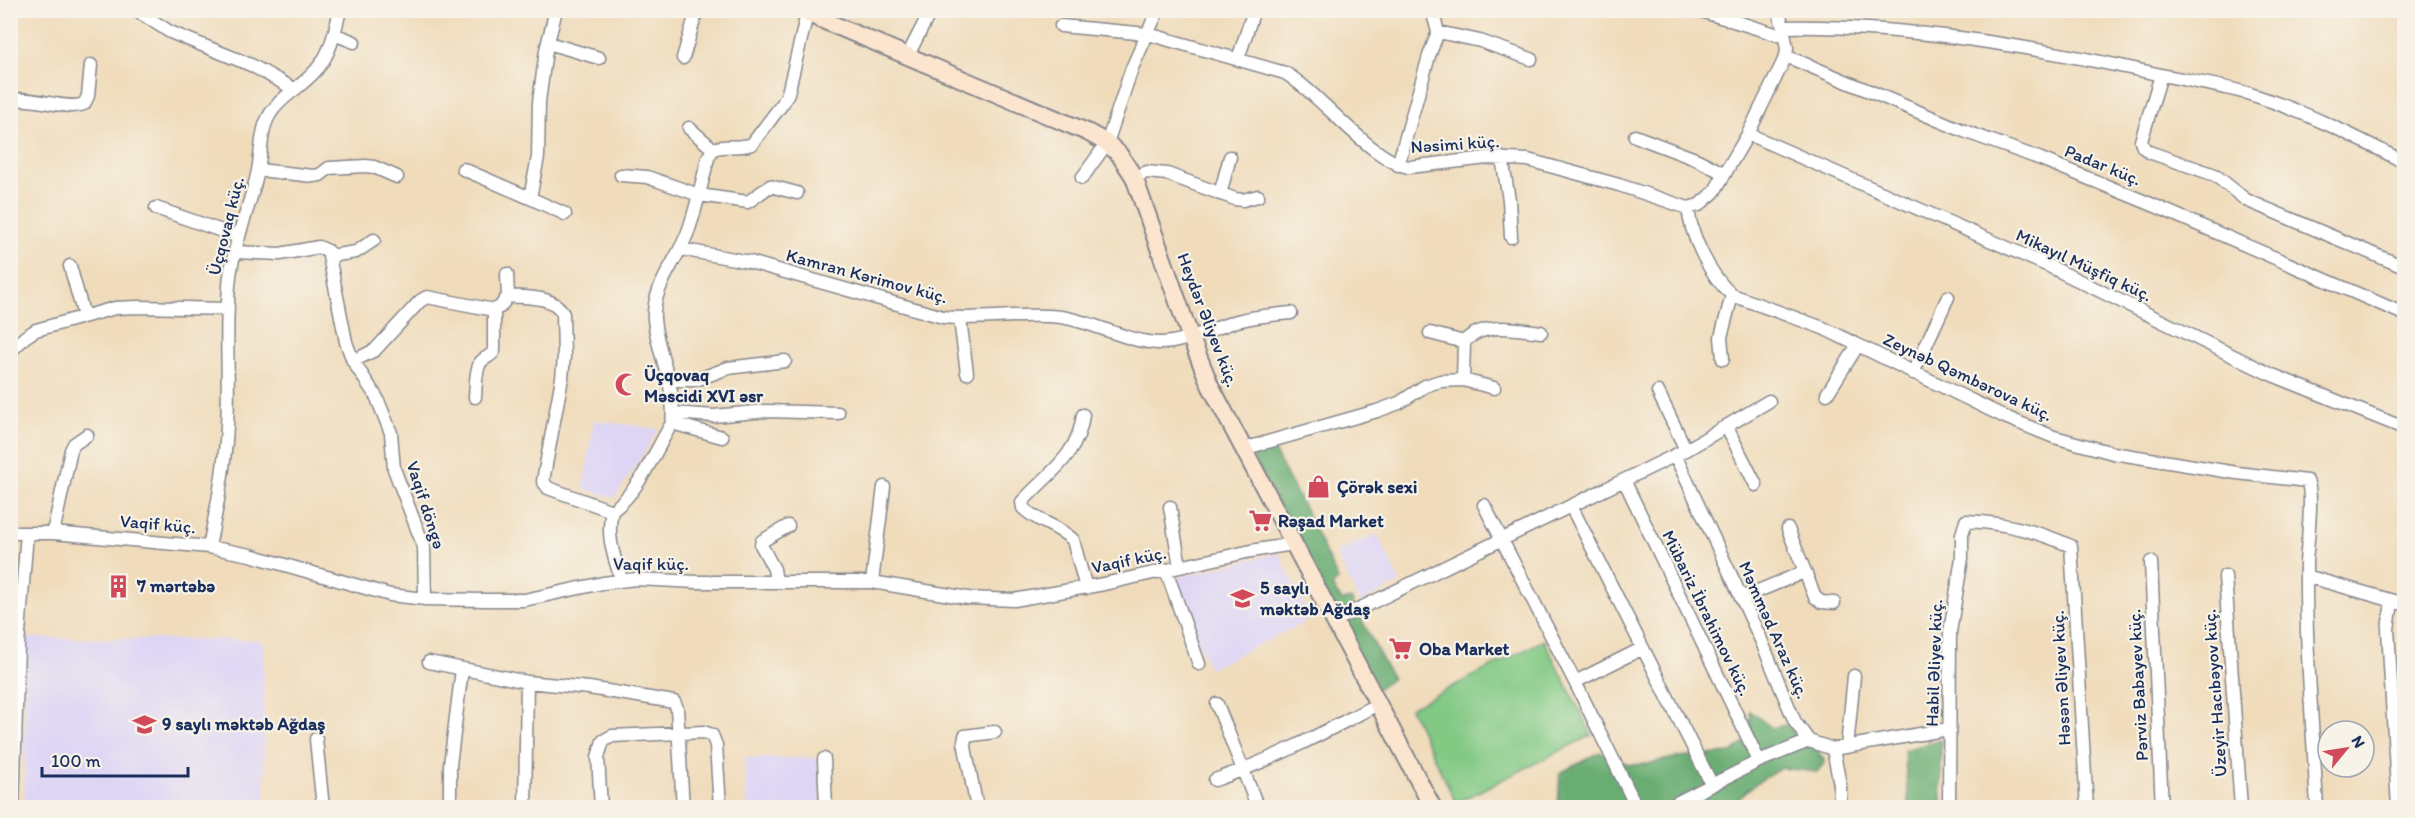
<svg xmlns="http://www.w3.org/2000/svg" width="2415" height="818" viewBox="0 0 2415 818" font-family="Itim,sans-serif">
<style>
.built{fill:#ded5f5}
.green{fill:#82c984;stroke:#4e7c71;stroke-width:1.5}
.forest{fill:#69ad72;stroke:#426e68;stroke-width:1.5}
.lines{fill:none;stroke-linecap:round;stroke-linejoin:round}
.street-casing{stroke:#86868c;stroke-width:15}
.secondary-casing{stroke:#86868c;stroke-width:20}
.street{stroke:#fff;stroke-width:12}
.secondary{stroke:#fbe5cf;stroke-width:16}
.labels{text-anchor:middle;stroke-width:4.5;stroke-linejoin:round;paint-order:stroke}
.street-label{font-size:18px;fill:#1b2f5e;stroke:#f7f3e8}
.poi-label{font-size:18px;font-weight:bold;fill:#1b2f5e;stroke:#f7f3e8;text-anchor:start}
</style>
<rect width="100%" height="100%" fill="#f7f3e8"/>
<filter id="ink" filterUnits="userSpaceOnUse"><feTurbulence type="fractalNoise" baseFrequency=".0167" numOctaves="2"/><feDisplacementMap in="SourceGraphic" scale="12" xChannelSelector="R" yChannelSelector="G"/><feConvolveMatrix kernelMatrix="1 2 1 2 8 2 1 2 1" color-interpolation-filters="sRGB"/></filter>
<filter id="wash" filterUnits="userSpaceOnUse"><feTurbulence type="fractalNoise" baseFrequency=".008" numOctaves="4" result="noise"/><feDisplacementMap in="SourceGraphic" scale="24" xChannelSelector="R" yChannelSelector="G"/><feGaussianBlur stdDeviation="1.35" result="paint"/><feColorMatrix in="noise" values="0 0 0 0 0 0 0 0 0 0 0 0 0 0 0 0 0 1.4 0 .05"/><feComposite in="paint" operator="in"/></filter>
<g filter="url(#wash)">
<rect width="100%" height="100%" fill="#f0dcbb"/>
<path class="built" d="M594 420 659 429 615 498 583 489Z
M1377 534 1400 583 1360 603 1336 552Z
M1279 553 1311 619 1209 669 1174 578Z
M25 638 263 640 265 807H24Z
M744 758H817L820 807H747Z"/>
<path class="green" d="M1544 640 1592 735 1456 803 1410 708Z"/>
<path class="forest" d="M1272 447 1308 515 1338 580 1332 587 1342 601 1351 599 1392 679 1376 690 1251 453Z
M1750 711 1772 728 1786 725 1818 751 1825 762 1817 772 1781 768 1756 783 1728 807 1558 808 1560 773 1600 752 1629 765 1647 764 1678 757 1732 753 1754 734 1750 724Z
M1941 740V807H1909L1904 750Z"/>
</g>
<g filter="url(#ink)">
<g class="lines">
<defs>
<path id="street" d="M136 10 170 32 251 65 294 89
M1698 10 1785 37
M1061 26 1148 34 1285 73C1322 95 1371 161 1409 167L1487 158 1528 160 1619 185 1688 208
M1783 27C1906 25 2029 46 2148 72 2182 80 2217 84 2250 94 2304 111 2354 136 2404 162
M1438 32 1480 41 1531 59
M334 34 354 42
M548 43 599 58
M1786 56 1964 131 2041 159 2153 205 2404 314
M907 57 931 10
M683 58 697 10
M1238 59 1254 10
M2161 75 2141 141 2143 147 2149 152 2215 175 2246 200 2404 267
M10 100C34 96 68 111 84 104L88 96 91 65
M689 128 713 149
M1748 134 2051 267 2270 374 2404 428
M1635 136 1698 160 1725 174
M1502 158 1509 200 1511 237
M1398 165 1429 56 1438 32 1432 10
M463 169 530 198 538 157 539 102 546 50 556 10
M259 170 313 176 320 175 329 168 366 166 374 167 397 177
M621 175 647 177 699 195 748 202 770 186 797 193
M1134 177 1147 172 1167 174 1235 199 1243 200 1258 196
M1082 178 1107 143 1132 68 1158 10
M1220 194 1230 157
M530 198 565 214
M156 208 239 237
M1688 208C1691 237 1710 276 1732 295L1823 328 2005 417 2054 437 2113 453 2237 473 2307 481C2314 493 2307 545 2306 563 2305 644 2313 726 2317 808
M1688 208 1699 205 1714 192 1748 134 1786 56 1787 48 1779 10
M680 249 750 262 943 317C982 321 1022 312 1061 317 1095 322 1124 341 1158 343 1182 344 1214 328 1237 321 1255 316 1273 315 1291 313
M236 252 280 254 319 247 328 251 346 342 353 361 375 350 420 301 427 297 494 310 500 307 508 296C525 298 555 295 563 314L564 357 562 378 543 481 548 488 612 511
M330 256 356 252 374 240
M70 266 84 316
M507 274 508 296
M960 319 967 373
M1430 333 1464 342
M10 352 25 337 36 330 115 308 138 307 228 309
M1723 359 1721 337 1732 295
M353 361 377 398 391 433 394 469 424 547 425 599
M1913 373 1948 297
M669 380H696L728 368 785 361
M1463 380 1464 342C1483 321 1516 329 1541 332
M1658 392 1686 450
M1827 394 1858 345
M475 397C476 387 475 372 480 363 484 357 491 357 494 351V310
M673 413 714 416 766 411 838 413
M1083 415C1078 457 1048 473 1022 502L1023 508C1037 522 1059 526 1073 540L1086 588
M672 423 722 437
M1726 426 1756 485
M1243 449 1377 411 1399 403 1425 386 1440 381 1463 380 1494 388
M1675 455 1761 640 1795 722 1809 741 1833 749 1840 785V808
M1624 480 1759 761
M1484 505 1575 682 1637 808
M1571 506 1712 785
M1170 507 1180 567
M1788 529 1815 597 1821 602 1834 603
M10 533H53L209 547 250 555 390 595 425 599 485 600H524L603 583 636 579 697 582H872L968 598 1014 600 1104 584 1251 551 1293 544
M53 533 71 450 74 444 87 435
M209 547C217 507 225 467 227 426 230 376 224 325 230 276 234 243 248 211 256 179 261 162 260 142 265 125 274 98 300 90 317 69 331 53 335 31 340 10
M2151 562 2162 808
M1166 570 1199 664
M2225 576 2241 808
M2306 576 2404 604
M621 579C614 556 606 536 612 511 640 490 654 453 672 423 677 386 657 354 654 319 652 286 679 259 689 229 697 206 702 182 708 158L713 149C725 144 739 149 752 144L783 103 788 93 807 14
M776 582 774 569 761 545 762 541 788 526
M872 582 884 487
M1741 598 1804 572
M2392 602 2388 629 2398 808
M1334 621 1686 450 1769 401
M429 662 527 682 589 688 674 702 677 708 683 808
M1575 682 1643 648
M1217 704 1258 808
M316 739 323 808
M1847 747 1854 676
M1833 749 1949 729
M824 759 826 808
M1215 780C1272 760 1325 732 1378 704
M13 808 18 646 27 533
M450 808V765L462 669
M525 808 527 682
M601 808 598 757 603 741 612 736 704 732 712 735 716 745 720 808
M977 808 964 742 965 736 995 732
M1666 808 1759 761 1809 741
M1949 808 1950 632 1962 558V534L1966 521C2001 522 2039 532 2071 546L2087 808"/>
<path id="secondary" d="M799 10 1087 132 1107 143 1119 154 1134 177 1190 336 1210 385 1433 808"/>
</defs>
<use href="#street" class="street-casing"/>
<use href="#secondary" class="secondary-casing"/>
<use href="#street" class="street"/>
<use href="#secondary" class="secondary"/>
</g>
</g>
<defs>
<symbol id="mosque-bare" viewBox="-9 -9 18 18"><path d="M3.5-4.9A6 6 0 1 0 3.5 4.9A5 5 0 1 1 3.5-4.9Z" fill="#d1495b" stroke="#f7f3e8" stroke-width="2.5" paint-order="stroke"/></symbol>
<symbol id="shop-bare" viewBox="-9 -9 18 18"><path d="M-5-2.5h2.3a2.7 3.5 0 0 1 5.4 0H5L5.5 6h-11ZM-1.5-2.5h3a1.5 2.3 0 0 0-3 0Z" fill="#d1495b" stroke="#f7f3e8" stroke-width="2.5" paint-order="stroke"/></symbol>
<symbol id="supermarket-bare" viewBox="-9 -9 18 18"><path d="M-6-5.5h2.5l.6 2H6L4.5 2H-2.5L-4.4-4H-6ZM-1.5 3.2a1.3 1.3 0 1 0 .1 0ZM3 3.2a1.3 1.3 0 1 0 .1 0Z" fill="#d1495b" stroke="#f7f3e8" stroke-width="2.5" paint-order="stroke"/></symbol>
<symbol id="building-bare" viewBox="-9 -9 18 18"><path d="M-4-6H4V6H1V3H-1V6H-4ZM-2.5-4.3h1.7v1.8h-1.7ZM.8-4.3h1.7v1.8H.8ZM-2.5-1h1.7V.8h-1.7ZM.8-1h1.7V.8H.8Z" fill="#d1495b" stroke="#f7f3e8" stroke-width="2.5" paint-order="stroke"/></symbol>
<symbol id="school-bare" viewBox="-9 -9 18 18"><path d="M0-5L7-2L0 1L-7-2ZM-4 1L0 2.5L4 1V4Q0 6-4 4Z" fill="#d1495b" stroke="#f7f3e8" stroke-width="2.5" paint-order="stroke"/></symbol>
</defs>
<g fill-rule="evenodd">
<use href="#mosque-bare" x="610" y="368" width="33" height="33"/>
<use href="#shop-bare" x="1302" y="470" width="33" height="33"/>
<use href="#supermarket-bare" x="1244" y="504" width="33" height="33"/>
<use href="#building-bare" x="102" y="570" width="33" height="33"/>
<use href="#school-bare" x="1226" y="582" width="33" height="33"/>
<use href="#supermarket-bare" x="1384" y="632" width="33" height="33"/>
<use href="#school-bare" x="128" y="708" width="33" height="33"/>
</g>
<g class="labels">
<g class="street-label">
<text transform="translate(1455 144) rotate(-4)" y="6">Nəsimi küç.</text>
<text transform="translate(2103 165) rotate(22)" y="6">Padar küç.</text>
<text transform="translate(226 226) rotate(-76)" y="6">Üçqovaq küç.</text>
<text transform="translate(2084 265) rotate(25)" y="6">Mikayıl Müşfiq küç.</text>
<text transform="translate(867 276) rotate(15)" y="6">Kamran Kərimov küç.</text>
<text transform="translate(1208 320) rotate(69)" y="6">Heydər Əliyev küç.</text>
<text transform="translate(1968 377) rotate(25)" y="6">Zeynəb Qəmbərova küç.</text>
<text transform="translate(426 505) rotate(72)" y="6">Vaqif döngə</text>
<text transform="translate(158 524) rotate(5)" y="6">Vaqif küç.</text>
<text transform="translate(1129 560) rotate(-12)" y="6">Vaqif küç.</text>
<text x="651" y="570">Vaqif küç.</text>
<text transform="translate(1707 613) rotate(64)" y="6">Mübariz İbrahimov küç.</text>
<text transform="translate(1774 630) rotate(66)" y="6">Məmməd Araz küç.</text>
<text transform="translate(1934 663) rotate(-88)" y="6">Habil Əliyev küç.</text>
<text transform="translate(2061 678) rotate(-93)" y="6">Həsən Əliyev küç.</text>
<text transform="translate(2138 685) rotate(-93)" y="6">Pərviz Babayev küç.</text>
<text transform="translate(2215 693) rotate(-94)" y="6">Üzeyir Hacıbəyov küç.</text>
</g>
<g class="poi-label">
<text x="644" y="381">Üçqovaq<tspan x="644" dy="21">Məscidi XVI əsr</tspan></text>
<text x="1337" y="493">Çörək sexi</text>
<text x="1278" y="527">Rəşad Market</text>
<text x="137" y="592">7 mərtəbə</text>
<text x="1260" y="594">5 saylı<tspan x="1260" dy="21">məktəb Ağdaş</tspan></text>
<text x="1419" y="655">Oba Market</text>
<text x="162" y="730">9 saylı məktəb Ağdaş</text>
</g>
</g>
<rect width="2415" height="818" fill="none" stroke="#f7f3e8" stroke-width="36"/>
<g transform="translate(2346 749) rotate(60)"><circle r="28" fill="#f7f3e8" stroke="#9fa5b1" stroke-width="1.5"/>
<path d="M0-4.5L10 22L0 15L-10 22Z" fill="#d1495b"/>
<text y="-9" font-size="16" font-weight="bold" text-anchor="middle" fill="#1b2f5e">N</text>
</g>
<path d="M42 767v9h146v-9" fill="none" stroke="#1b2f5e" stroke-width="3"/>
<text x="51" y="767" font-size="18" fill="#1b2f5e" stroke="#f7f3e8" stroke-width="4.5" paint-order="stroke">100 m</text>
</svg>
